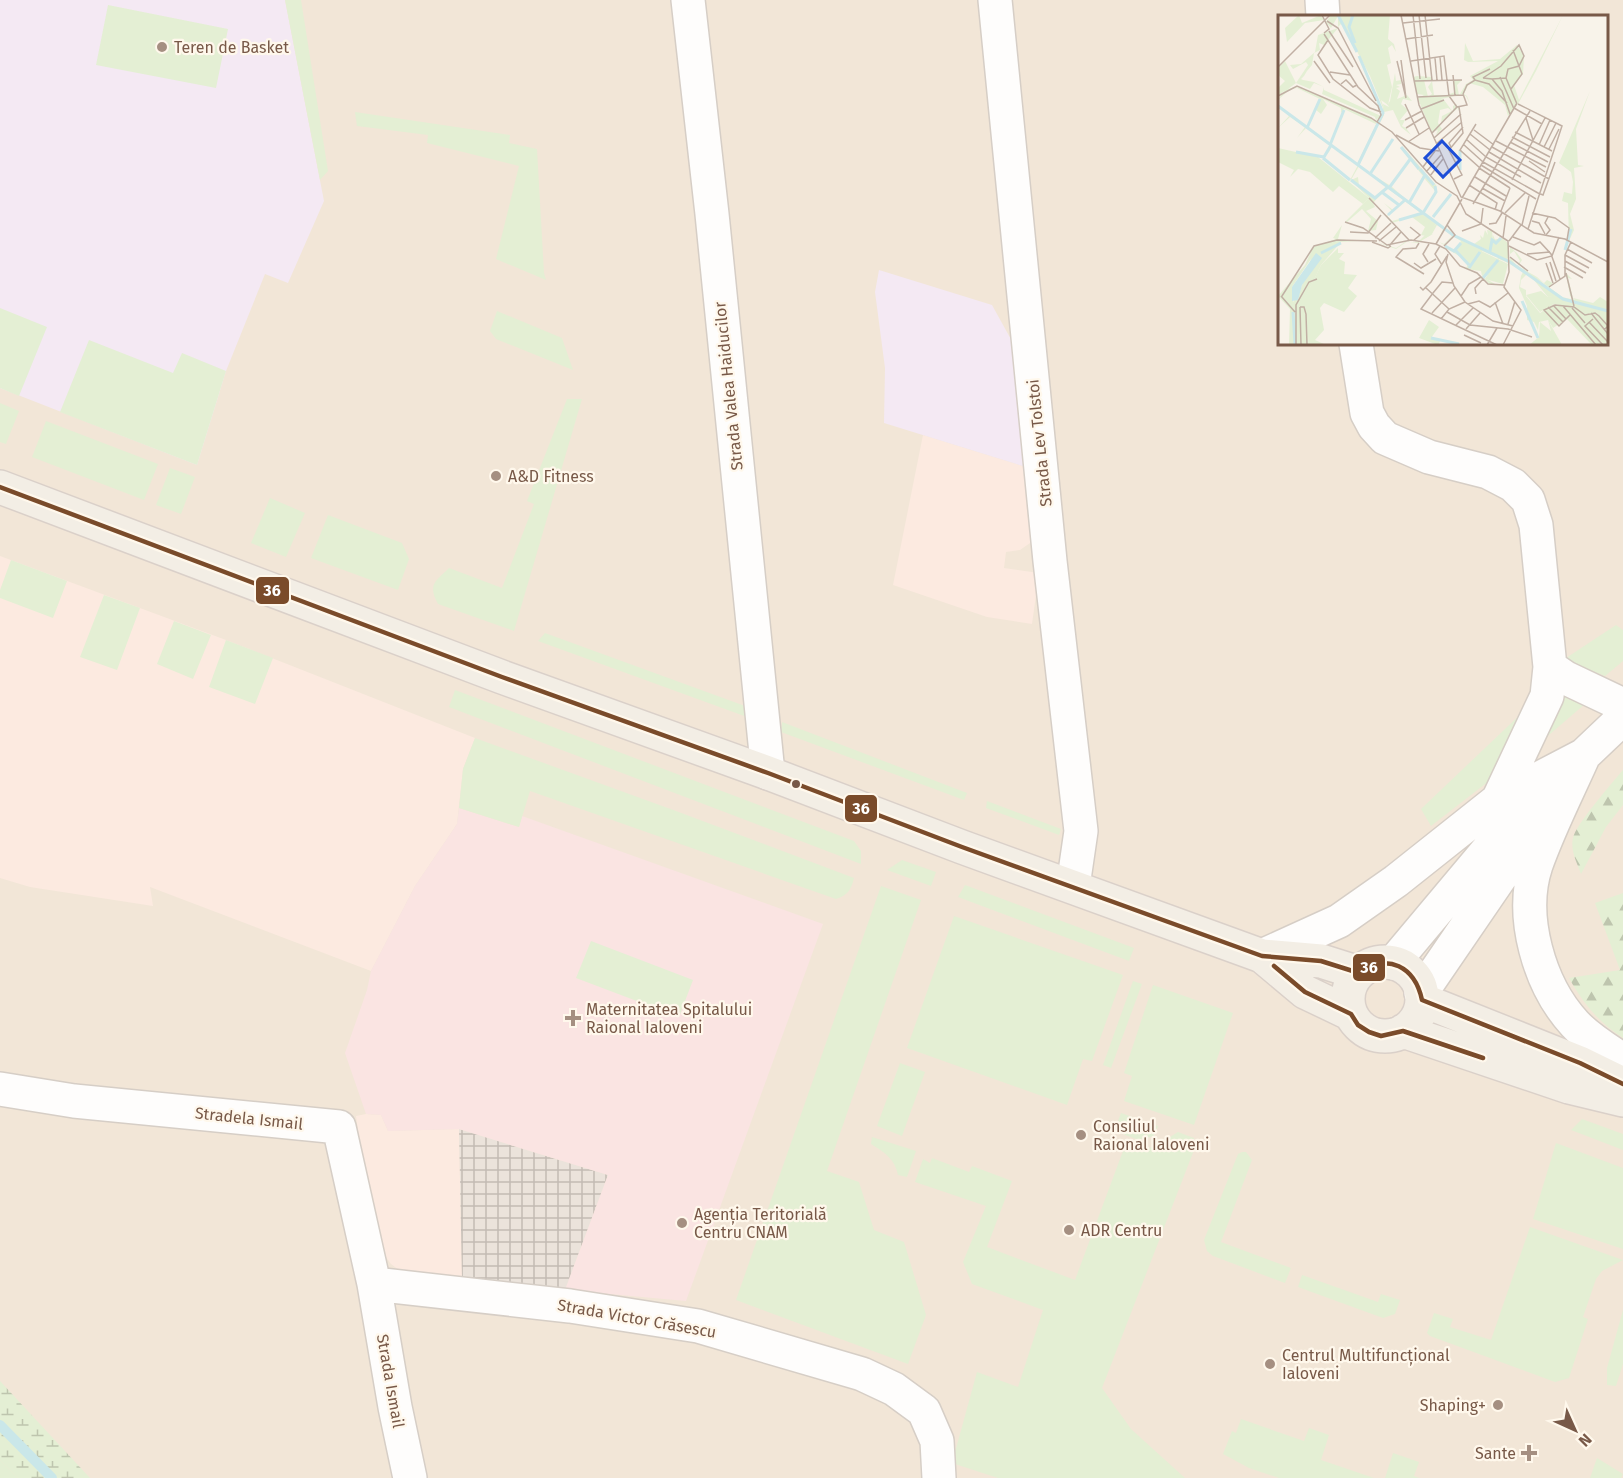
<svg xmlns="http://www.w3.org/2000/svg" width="1623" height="1478" viewBox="0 0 1623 1478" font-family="'Fira Sans',sans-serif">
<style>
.residential{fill:#f2e6d7;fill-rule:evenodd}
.commercial{fill:#fceae0}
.industrial{fill:url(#industrial-grid)}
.education{fill:#f4e9f3}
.medical{fill:#fae4e2}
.green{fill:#e4efd4}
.forest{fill:url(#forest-firs)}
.wetland{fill:url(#wetland-marsh)}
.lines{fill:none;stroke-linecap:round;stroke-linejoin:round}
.stream{stroke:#cae7e9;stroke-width:10}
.minor-casing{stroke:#d6cec6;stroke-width:36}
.major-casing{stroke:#dad0c9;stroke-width:36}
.minor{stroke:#fefdfc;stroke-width:33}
.major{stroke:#f3eee5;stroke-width:33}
.bus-1-casing{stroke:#fff8ec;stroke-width:9}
.bus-1{stroke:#7a4b2a;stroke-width:4.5}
.poi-dot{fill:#a58f81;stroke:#fff8ec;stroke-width:2}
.bus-dot{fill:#785948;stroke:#fff8ec;stroke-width:2}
.labels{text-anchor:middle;stroke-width:4.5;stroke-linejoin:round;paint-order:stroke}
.poi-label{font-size:16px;fill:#785948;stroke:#fff8ec;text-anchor:start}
.street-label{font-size:16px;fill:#785948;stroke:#fff8ec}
.inset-river{fill:none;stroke:#cae7e9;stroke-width:3}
.inset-road{fill:none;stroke:#c1b0a4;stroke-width:1.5}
.view{fill:#1d4ed8;fill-opacity:0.15;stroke:#1d4ed8;stroke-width:3}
.inset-edge{fill:none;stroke:#785948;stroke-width:3}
.line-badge{stroke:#fff8ec;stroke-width:2}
.badge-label{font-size:16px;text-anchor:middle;font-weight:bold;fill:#fff}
</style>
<defs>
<pattern id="industrial-grid" width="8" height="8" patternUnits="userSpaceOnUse" patternTransform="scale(1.5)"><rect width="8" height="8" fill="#ebe3db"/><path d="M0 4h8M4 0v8" fill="none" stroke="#c3bbb4"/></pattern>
<pattern id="forest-firs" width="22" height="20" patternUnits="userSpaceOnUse" patternTransform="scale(1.5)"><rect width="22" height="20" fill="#e4efd4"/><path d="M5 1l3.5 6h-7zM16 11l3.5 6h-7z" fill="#bec5ae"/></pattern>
<pattern id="wetland-marsh" width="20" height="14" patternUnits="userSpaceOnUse" patternTransform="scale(1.5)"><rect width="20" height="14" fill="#e4efd4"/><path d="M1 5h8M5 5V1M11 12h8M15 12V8" fill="none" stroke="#bec5ae"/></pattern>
</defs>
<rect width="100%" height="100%" fill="#f8f3ea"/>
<path class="residential" d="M0 0H1623V1478H0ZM1280 16H1606V344H1280Z"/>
<path class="commercial" d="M923 435 1026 467 1033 541 1020 550 1006 552 1004 568 1039 573 1032 624 987 617 893 585Z
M0 556 226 640 475 738 463 769 457 824 415 886 371 971 150 887 153 906 30 887 0 878Z
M366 1114 381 1115 388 1131 459 1129 462 1279 407 1276 391 1264 373 1239 356 1116Z"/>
<path class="industrial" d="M459 1129 608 1175 565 1290 462 1279Z"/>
<path class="education" d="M0 0H285L324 201 288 283 265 274 226 371 197 465 0 388Z
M879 270 992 305 1013 343 1026 467 884 423 885 368 875 292Z"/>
<path class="medical" d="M459 808 519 827 522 816 823 924 686 1301 565 1290 608 1175 459 1129 388 1131 381 1115 366 1114 345 1053 367 990 371 971 415 886 457 824Z"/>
<path class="green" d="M285 0H301L328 171 320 180Z
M108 5 228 29 216 88 96 65Z
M355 112 510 135 509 143 537 149 544 273 546 280 496 259 519 166 427 143 428 135 357 126Z
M0 308 47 327 19 396 0 388Z
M497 311 562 338 573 370 496 339 490 331Z
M89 340 173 373 182 353 226 371 197 465 60 412Z
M567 399H582L514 631 438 604C427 584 436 581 449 568L502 588 534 504 527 501Z
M0 403 19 411 6 444 0 442Z
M46 421 158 464 144 500 32 457Z
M170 468 195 477 181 514 156 505Z
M270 498 305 513 286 557 251 543Z
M328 515 402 543 409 559 398 590 311 558Z
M11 560 67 581 53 618 0 598V590Z
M104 595 140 608 117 670 80 657Z
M174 621 211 635 193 679 157 664Z
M1616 625 1623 630V661L1605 676 1563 660Z
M545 633 745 706 747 717 538 641Z
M226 640 273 658 255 704 209 687Z
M1565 688 1585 704 1535 747Z
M455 690 854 841 861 851V864L449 707Z
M1526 709 1498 774 1431 826 1421 809Z
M782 722 967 793 964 800 781 732Z
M475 738 676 811 854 878C851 890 848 895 836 899L530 791 519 827 459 808 463 769Z
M987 801 1061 829 1059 835 986 808Z
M902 860 936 872 931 886 887 870Z
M965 885 1134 948 1129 961 958 897Z
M881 886 921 900 827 1171 859 1182 874 1230 904 1242 926 1315 908 1364 736 1300Z
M954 916 1123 975 1092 1061 1083 1059 1067 1105 907 1048Z
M591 941 693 980 679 1017 576 978Z
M1133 981 1142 984 1111 1068 1103 1065Z
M1153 985 1233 1013 1194 1125 1124 1101 1132 1076 1124 1073Z
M900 1063 925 1072 902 1136 877 1126Z
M1121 1113 1158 1126 1154 1136 1139 1140 1114 1131Z
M1582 1119 1623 1134V1150L1571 1130Z
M1178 1132 1194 1138V1150L1102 1388 1131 1429 1185 1478H998L952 1463 977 1372 1018 1387 1043 1310 972 1284 963 1262 986 1206 915 1182 923 1159 930 1163 932 1158 969 1172 972 1166 1012 1181 987 1247 1075 1280 1123 1151C1144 1155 1162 1142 1178 1132Z
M872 1137 916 1151 907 1177 898 1175C895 1159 884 1152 871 1144Z
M1556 1143 1623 1168V1249L1533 1219Z
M1242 1152H1246L1252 1160 1221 1242 1291 1268 1285 1283 1213 1256 1207 1251 1204 1240 1238 1154Z
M1530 1227 1623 1260 1602 1271 1596 1279 1583 1317 1588 1319 1569 1378 1555 1382 1430 1336 1427 1333 1434 1313 1453 1319 1450 1327 1491 1340Z
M1302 1275 1378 1302 1381 1294 1400 1300 1395 1314 1383 1318 1298 1287Z
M1623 1310V1364L1616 1386 1607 1385V1368Z
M1241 1419 1304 1441 1309 1428 1329 1435 1321 1460 1374 1478H1279L1249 1468 1223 1454 1232 1431 1236 1433Z
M1393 1453 1419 1462 1414 1476 1419 1478H1385Z
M1597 1458 1623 1474 1621 1478H1590Z
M0 1460 18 1478H0Z"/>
<path class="forest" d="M1623 770V805L1606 827 1581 874C1577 862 1570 851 1573 838 1575 825 1613 782 1623 770Z
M1623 893V1038C1598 1022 1583 1003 1569 978L1620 970 1595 903Z"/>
<path class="wetland" d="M0 1381 90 1478H18L0 1460Z"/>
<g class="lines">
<path class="stream" d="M0 1425 52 1478"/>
<defs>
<path id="minor" d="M688 0 712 214 768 773
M995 0 1050 561 1081 831 1073 886
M1322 0 1323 16
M1356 344 1367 413 1374 426 1385 438 1429 457 1488 472 1513 485 1528 500 1536 525 1550 667 1547 696 1498 800
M1550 667 1566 678 1623 705
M1584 755C1568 791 1549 828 1536 865 1519 916 1539 985 1575 1024 1589 1039 1606 1049 1623 1060
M1571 773 1584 755 1623 718
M1262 956 1339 921 1396 881 1498 800 1584 755
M1393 963 1533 796
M1421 993 1540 819
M0 1089 74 1101 339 1127 374 1284 395 1407 410 1478
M374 1284 570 1306 698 1326 862 1374 894 1389 924 1411 937 1441 939 1478"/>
<path id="major" d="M0 487 502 677 768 773 962 847 1262 956 1321 961 1359 973
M1262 956 1305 992 1351 1014
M1348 999a37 37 0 1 1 74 0a37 37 0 1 1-74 0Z
M1422 1000 1580 1063 1623 1084
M1403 1031 1569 1087 1623 1100"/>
</defs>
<use href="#minor" class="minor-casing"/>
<use href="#major" class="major-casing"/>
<use href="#minor" class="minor"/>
<use href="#major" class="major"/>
<defs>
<path id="bus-1" d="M0 487 502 677 768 773 962 847 1262 956 1321 961 1359 973C1388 952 1415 967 1422 1000L1580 1063 1623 1084
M1274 966 1305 992 1351 1014 1358 1025 1369 1032 1381 1036 1403 1031 1483 1058"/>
</defs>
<use href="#bus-1" class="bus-1-casing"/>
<use href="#bus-1" class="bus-1"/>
</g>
<g class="poi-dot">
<circle cx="162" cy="47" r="6"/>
<circle cx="496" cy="476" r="6"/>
<path d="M570 1009h6v6h6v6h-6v6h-6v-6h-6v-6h6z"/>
<circle cx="1081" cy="1135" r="6"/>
<circle cx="682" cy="1223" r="6"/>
<circle cx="1069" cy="1230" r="6"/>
<circle cx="1270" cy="1364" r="6"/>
<circle cx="1498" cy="1405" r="6"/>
<path d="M1526 1444h6v6h6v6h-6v6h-6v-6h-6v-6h6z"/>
</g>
<circle class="bus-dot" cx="796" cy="784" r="5"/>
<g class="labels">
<g class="poi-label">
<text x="174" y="53">Teren de Basket</text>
<text x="508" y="482">A&amp;D Fitness</text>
<text x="586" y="1015">Maternitatea Spitalului<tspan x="586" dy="18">Raional Ialoveni</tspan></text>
<text x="1093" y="1132">Consiliul<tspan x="1093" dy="18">Raional Ialoveni</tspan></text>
<text x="694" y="1220">Agenția Teritorială<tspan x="694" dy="18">Centru CNAM</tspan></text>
<text x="1081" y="1236">ADR Centru</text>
<text x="1282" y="1361">Centrul Multifuncțional<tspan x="1282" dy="18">Ialoveni</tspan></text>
<text x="1486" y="1411" text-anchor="end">Shaping+</text>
<text x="1516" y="1459" text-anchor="end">Sante</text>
</g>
<g class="street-label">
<text transform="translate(728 386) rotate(-96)" y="6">Strada Valea Haiducilor</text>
<text transform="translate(1039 443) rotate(-96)" y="6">Strada Lev Tolstoi</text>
<text transform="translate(249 1118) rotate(6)" y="6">Stradela Ismail</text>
<text transform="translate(637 1318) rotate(10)" y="6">Strada Victor Crăsescu</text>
<text transform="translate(391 1381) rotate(80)" y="6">Strada Ismail</text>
</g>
</g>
<g transform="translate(1278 15)">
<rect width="330" height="330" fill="#f8f3ea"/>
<path d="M21 0 24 8 43 0 46 5 27 8 9 27 7 13ZM285 0 258 56 240 89 230 101 227 90 205 72 191 68 186 79 189 81 192 89 188 81 182 79 188 69 195 65 192 61 220 46 190 47 186 45 187 28 195 46 222 44 239 30 246 41 245 59 236 70 241 85ZM60 13 46 30 41 28 42 35 36 38 34 50 29 56 26 61 23 64 25 65 36 67 46 72V75L103 101 98 105 97 102 44 79 46 72 36 68 32 74 18 68 30 50 28 47 15 54 12 50 23 49 37 37 40 20ZM7 46 18 68 10 74 16 72 23 73 90 102 98 107V109L66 94 63 98V93L45 84 49 90 43 99 38 95 42 84 19 73 12 74 0 85 6 76 0 81V73L7 66 0 60V53ZM117 58 118 66 123 65V69L118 70 122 72 118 73 122 76 119 84 129 80 134 86 125 84 123 89 130 95 122 105H127L124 111 128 113 133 120 123 112 115 95 106 97 105 89 111 92 107 86 110 89 112 86ZM139 61 154 62V66L146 65 150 82 154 79 150 72 154 66 156 80H169L177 77 175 65H184L179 70 181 80 163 84 166 85 175 97V91L179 89 178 91 181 93 184 103 180 93 163 108 164 101 174 96 170 93 162 95 160 108 164 114 158 120 160 115 154 117 144 94 140 83 146 80 139 79 135 62ZM312 76 298 114 300 150 306 151 296 153 298 184 292 199 296 215 291 226 290 188 284 186 286 177 294 179 295 167 293 157 281 148ZM72 165 97 183 110 173 158 209 149 220 155 219 146 224 148 221 143 220 147 212 134 202 143 198 109 173 95 188 97 192 88 196 100 206 98 215 90 216 93 204 84 194 69 207H67L91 183ZM64 210 60 224 80 226 63 227 43 250 27 284 31 330H11L12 294 0 281 27 250 35 232 58 224 55 223ZM33 244 21 279 15 287 14 272ZM207 215 210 220 209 215 214 216 215 225 224 223 230 228 231 244 196 229 203 224 202 220 205 223ZM195 232 230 249 225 269 207 264 216 249 204 261 203 256 187 254 191 249 186 243 192 236 200 240 203 236ZM232 232 239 238 244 245 240 251 259 262 266 268 269 265 275 268 271 272 284 282 297 285 292 281 287 254V247L288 258 294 264 290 263 295 283 315 288 322 282 330 287V295L290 285 285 283 275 276 257 261 279 281 270 282 250 258 243 265 242 272 248 275V281L262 298 274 290 293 292 297 288 330 297V330H314L289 304 275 313 270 305 261 307 260 315 256 307 249 305V291L241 273 243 261 245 257 232 249V242L239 251 242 246 236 236 232 239Z" fill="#e4efd4" fill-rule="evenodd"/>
<path d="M53 0H112L110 24 116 29 118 37 114 30 110 33 113 48 109 50 114 72 110 90 103 85 106 93V100L102 108 105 93 92 61 64 8 60 12V1L53 13 48 7ZM0 133 40 142 91 183 85 189 61 171 55 177 32 157 20 154 12 162 16 155 0 147ZM60 233V238H66L61 244 67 247 66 259 79 260 70 273 79 281 66 297 46 288 42 293 46 315 37 325 48 330H31L26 285 43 250ZM263 276 270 282 278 280 296 288 295 292 276 289 262 297 248 280ZM270 305 284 330H251L261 322 262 307 273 316Z" fill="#e4efd4"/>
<path d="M42 84 30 112 52 129 66 94 53 130 79 149 99 108 101 109 81 150 92 158 115 124 93 159 113 171 132 143 124 131 158 170 159 176 146 198 176 220 203 233 207 225 204 233 212 237 215 220 218 227 224 223 220 227 225 230 227 225 230 248 221 244 205 262 217 269H211L204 261 220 243 204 236 191 255 188 245 166 232 177 235 183 226 175 221 166 230 161 227 166 229 174 221 167 215 162 221 165 214 159 210 154 219 140 228H132L130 226 118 234 112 232 99 227 118 233 127 227 131 226 132 228 140 227 158 209 153 205 143 220 153 204 144 208 150 203 144 199 114 208 108 201 114 196 106 188 115 195 121 190 105 178 121 190 126 185 110 173 97 183 94 182 72 165 80 150 54 131 51 137 46 142 18 137 46 141 52 131 28 113 19 123 27 112 12 102 0 113 11 101 0 91 29 112ZM132 145 145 161 131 187 113 171ZM81 151 108 172 96 182 81 171 80 162 73 165ZM146 163 158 177 145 197 132 187ZM127 186 143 198 114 206 109 201Z" fill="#e4efd4" fill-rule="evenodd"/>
<path d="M151 305 161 312 153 323 163 325 160 330 141 323Z" fill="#e4efd4"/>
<path d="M38 238 44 243 24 270 20 285 14 286V272Z" fill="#cae7e9"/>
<path class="inset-river" d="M60 0 79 37M75 0 71 12 77 28M0 91 175 220 232 247 285 284 330 296M29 113 42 84M52 130 66 95M123 132 141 154M182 135V155M18 137 46 142 53 130M45 143 72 165M80 150 105 98 81 41M142 154 156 170M92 159 115 124M73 165 97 183 110 172M111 173 133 143M105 178 121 190M131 188 147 160M110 200 127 185M155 202 173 179M121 205 145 198 158 177 157 171M167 231 176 236 183 228M287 235 293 214M178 236 191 250M212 236 214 225 218 228 223 223M43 238 63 228M191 253 202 237M205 263 220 245M244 286 260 323M15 297 17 329M153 323 181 329"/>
<path class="inset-road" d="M44 0 51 14 46 18M123 0 141 90 183 182 222 196 256 218 287 224 330 247M135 0 142 64M141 0 148 63M147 0 154 65M49 6 60 13 98 86M125 8 162 4M51 16 75 52M46 19 80 72 100 91 103 100 99 107M128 24 155 20M50 25 40 40 55 64 92 93 103 97M162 42 164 65M157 43 159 65M123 45 128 83M36 46 52 68M119 46 128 83M133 46 166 41 171 81 179 92M0 52 52 0M52 57 72 60M175 60 177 81M222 62 236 94M205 63 223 51 241 30 246 41 241 51 230 54 228 63M205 63 214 64 224 76 232 99M214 64 228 63 239 89M197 65 195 62 212 54M136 66 184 65M63 69 68 65 75 72 79 70M233 74 244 59 235 35M185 79 189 70 197 65 211 69 229 88M0 81 19 71 93 103 114 117 158 167 179 181 188 199 230 226 231 257 226 272 243 295 225 330M139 82 185 80M127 89 141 119M240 89 284 111 250 214M236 93 264 109M143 94 166 85M248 103 255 125M127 105 144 96M198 109 182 135 202 153M128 113 146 102M196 115 216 130M237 117 274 136M154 118 179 92 189 90 185 79M192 119 212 135M118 120 142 133 161 136M234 122 272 142M156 123 183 99M188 124 208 142 243 162M218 126 268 152M130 127 151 113M232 127 270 147M158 129 184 107M185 129 205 147M261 130 272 105M173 132 171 128 185 112M214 132 271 164M266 132 278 108M229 133 252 96M271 134 281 114M211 137 263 168M251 146 267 157M205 147 260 178M203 150 258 184M145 152 157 136M201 153 232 173M148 157 163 140M152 161 165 144M197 162 228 181M176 164 184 160 171 135 185 118 181 92M234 165 267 103M191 170 219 188 217 195M204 173 227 186M260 178 265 180 277 147M91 183 131 225M184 183 239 88M195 189 229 133M223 196 232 173M227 198 247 178M254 198 277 203 291 213 289 225M254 206 261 208 267 219M67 207 85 213 109 230 133 225 158 229 168 234 182 251 199 258 210 269 226 270M211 209 218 208 224 198M244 210 251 181M132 212 142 220 136 225M184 216 203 209 205 193M72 217 90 218 103 200M268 220 272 215 267 208 270 202M235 222 256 230 262 227 273 239 282 264M97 223 113 208M225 223 228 201M101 226 118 212M231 226 243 210M94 227 110 233 113 231M141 228 138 233 125 234 118 242 146 259M158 229 184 184M111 231 123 217M162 231 157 239 164 250M166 231 177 220 169 210M231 231 259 245 274 241 281 222M289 234 314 248M170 239 168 247 176 271 187 287 215 306 235 311M249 239 272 237M287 240 311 253M232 242 250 256M287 246 308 258M150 247 145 239 151 229M272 247 278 266M136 248 143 253 158 244M268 248 275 268M286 252 305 263M288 258 296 291M142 272 145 275 153 267 169 241M271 272 287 261V240L293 227M148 273 171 294M155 278 143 294 219 330M155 278 164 267 175 268M198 279 197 273 205 264M3 281 17 297M4 281 36 231 59 225 99 226M183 281 191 269 203 262M217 287 225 309M190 289 201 286 212 292 230 278M275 290 288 304M285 291 318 330M22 292H26L28 299 29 330M22 292 23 330M270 292 285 307M294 293 307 308M169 297 192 310 230 314 254 322M154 298 177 273M313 298 330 319M292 300 281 311 266 295 277 290 296 292 307 300 317 298 321 301 330 311 326 315M163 304 171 294 187 287M315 304 307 311 325 330M311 307 330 327M230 309 237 286M178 310 195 293M188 314 202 298M186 320 203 328M18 330V290L31 267 39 264M209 330 219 313"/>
<path class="view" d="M164 126 182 145 165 162 147 143Z"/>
<rect width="330" height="330" class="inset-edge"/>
</g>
<g class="line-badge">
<rect x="255" y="576" width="35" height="29" rx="6" fill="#7a4b2a"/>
<rect x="844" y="794" width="34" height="29" rx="6" fill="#7a4b2a"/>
<rect x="1352" y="953" width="34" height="29" rx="6" fill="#7a4b2a"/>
</g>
<g class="badge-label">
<text x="272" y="596">36</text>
<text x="861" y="814">36</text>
<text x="1369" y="973">36</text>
</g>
<g transform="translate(1575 1430) rotate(135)" stroke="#fff8ec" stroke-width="4.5" paint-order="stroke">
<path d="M0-4.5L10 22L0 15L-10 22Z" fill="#785948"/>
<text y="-9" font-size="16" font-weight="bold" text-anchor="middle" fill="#785948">N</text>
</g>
</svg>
